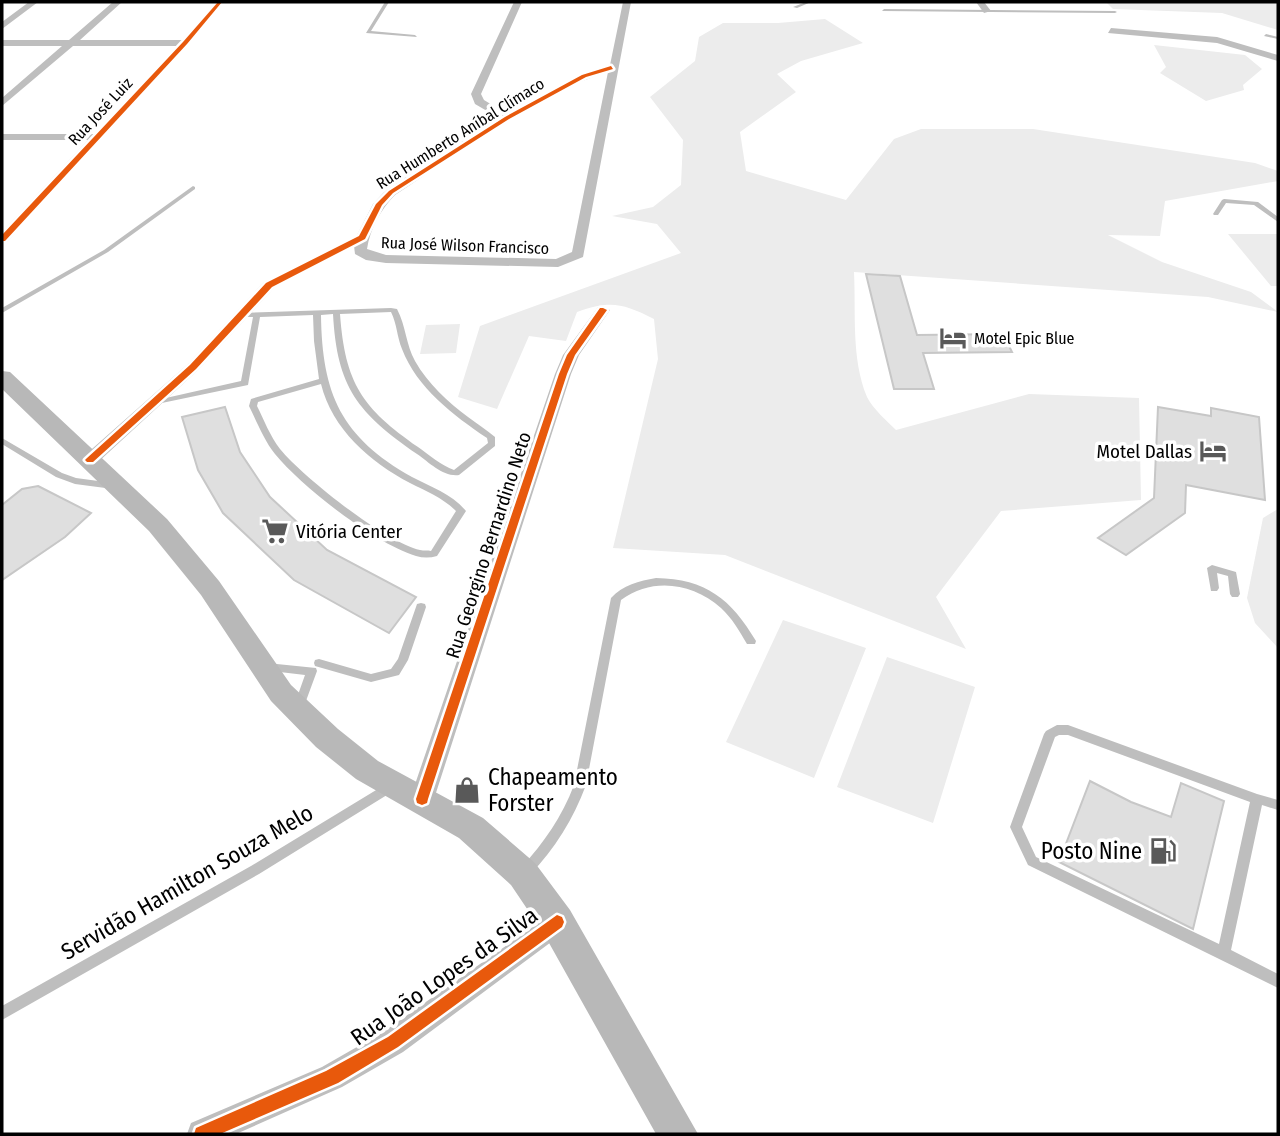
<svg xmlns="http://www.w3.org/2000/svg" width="1280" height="1136" viewBox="0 0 1280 1136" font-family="'Fira Sans Condensed',sans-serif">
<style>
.green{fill:#ececec}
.building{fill:#dfdfdf;stroke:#c7c7c7;stroke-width:2}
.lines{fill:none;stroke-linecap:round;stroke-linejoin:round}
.lane{fill:#bebebe;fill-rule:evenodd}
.street{fill:#bebebe;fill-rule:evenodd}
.secondary{fill:#b8b8b8;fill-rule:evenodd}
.cycleway-casing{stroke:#fff;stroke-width:5}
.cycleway{fill:#e8590c;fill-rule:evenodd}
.labels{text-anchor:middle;stroke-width:7;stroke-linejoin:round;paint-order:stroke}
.far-street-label{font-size:16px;fill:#000;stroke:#fff}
.far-poi-label{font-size:16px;fill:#000;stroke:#fff;text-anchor:start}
.poi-label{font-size:19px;fill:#000;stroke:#fff;text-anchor:end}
.street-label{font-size:19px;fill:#000;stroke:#fff}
.near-poi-label{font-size:23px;fill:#000;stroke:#fff;text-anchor:start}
.near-street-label{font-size:23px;fill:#000;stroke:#fff}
</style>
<rect width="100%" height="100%" fill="#fff"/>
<path class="green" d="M1106 2H1278V30L1222 13 1113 9Z
M825 19 863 43 801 61 777 74 796 92 740 132 746 171 846 200 894 139 921 129H1033L1255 163 1278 171V181L1165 201 1160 236 1108 235 1162 262 1251 292 1278 312 1208 297 854 272C856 314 851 358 867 397 873 409 887 421 896 430L1029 394 1139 398 1141 500 1001 511 936 597 966 649 725 555 613 548 658 359 654 319C623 303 610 300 577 312L566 341 529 336 497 409 458 397 480 326 681 253 657 224 612 216 653 207 681 185 683 140 650 97 695 61 699 37 723 23H778Z
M1154 45 1245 55 1262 69 1243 85 1244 90 1206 101 1160 73 1166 67Z
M1228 234H1278V286H1271Z
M460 324 456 353 420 354 426 325Z
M1278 509V648L1255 623 1247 598 1263 518Z
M783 620 866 648 814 778 726 742Z
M887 657 975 687 933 823 837 787Z"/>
<path class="building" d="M866 274 900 276 917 335 1003 334 1012 352 923 353 934 389H894Z
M225 407 240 452 270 497 327 550 416 597 389 633 294 580 223 513 198 470 182 417Z
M1158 407 1211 416V408L1259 417 1265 500 1186 485 1185 513 1126 555 1098 538 1154 498Z
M38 486 91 513 65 537 2 580V505L22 489Z
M1090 781 1131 802 1171 817 1181 783 1224 801 1193 929 1059 862Z"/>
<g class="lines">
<path class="lane" d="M385 2H389L371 31 415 35 417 37 366 33Z
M806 2H811L797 8 793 7Z
M884 9 1115 11 1117 12 1115 13 882 11Z
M1266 34 1278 37V39L1264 36Z
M193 186 195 187V189L108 252 2 313V308L104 250Z
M1224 199 1258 202 1278 217V222L1254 205 1226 203 1218 215H1214L1213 214 1222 200Z
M391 308 397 309C406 326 406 345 415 361 428 384 448 402 468 417 477 424 487 430 495 437V446L459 475C443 477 430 463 417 454 358 413 337 388 333 314L321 315C322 394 341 437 412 477 431 487 452 494 466 511L437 556C430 558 423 558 416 556 374 543 303 488 275 454 264 440 257 422 249 406L251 399 319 379 314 341 313 315 260 317 248 385 157 404 153 402 157 400 241 381 253 317H241L237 315 238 313ZM391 312C397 324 397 337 402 349 417 388 453 415 487 438L488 443 454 470C441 465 429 455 418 447 362 408 345 383 340 314ZM321 384C332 429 370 462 410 483 426 491 443 498 456 511L431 551C428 550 424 551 420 550 386 543 303 477 280 449 270 436 264 420 257 406L258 402Z
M2 438 62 473 76 478 113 483 117 486 113 489 75 484 56 477 2 444Z
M1212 565 1236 572 1240 594 1238 597H1232L1230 594 1228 576 1217 573 1219 588 1217 591H1211L1207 568Z
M656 578C706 579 731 599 756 641L755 644H747C740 632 732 618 721 608 692 583 653 577 621 600L586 785C573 820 555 848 530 875L526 877 522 875 520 871 522 867C544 842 562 817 574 785L611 598C623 585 639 581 656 578Z
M421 603 425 604 426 607 408 660 399 675 371 682 315 666 314 663 315 660 319 659 371 674 391 669 398 659 416 607 417 604Z
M267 663 316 668 317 671 303 709 299 710 295 709 294 706 305 675 263 670 262 667 263 664Z
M1057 725H1068L1257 794 1278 800V810L1262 805 1231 950 1278 974V988L1028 865 1010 827 1044 734 1046 731ZM1059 735H1068L1250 802 1219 944 1036 857 1022 827 1055 737Z
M391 781 395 782 397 786 395 790 259 874 2 1020V1006L251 866Z"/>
<path class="street" d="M29 2H38L2 29V22Z
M113 2H122L80 40H182L216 2H224L7 242 2 243V232L88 140H2V134H94L177 46H73L2 106V98L62 46H2V40H69Z
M514 2H522L481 94 484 100 507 114 580 74 610 65 623 2H631L583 257 558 267 386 263 366 260 355 254 354 246 274 288 198 370 96 464H84L81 460 84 456 188 364 264 282 357 235 373 204 387 189 499 118 475 104 471 94ZM608 72 572 252 556 259 386 255 367 249C370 229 381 209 395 195 458 154 537 93 608 72Z
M976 2H984L991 11 984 13Z
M1111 28 1217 37 1278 55V61L1217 43 1108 33Z
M603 306 610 310 579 355 571 374 434 799 430 806 422 809 414 806 410 799 555 374 563 355 598 307Z
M557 910 566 913 570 922 566 931 403 1052 342 1087 236 1134H187L191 1123 322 1067 383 1032Z"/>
<path class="secondary" d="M2 371 10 372 167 519 219 581 291 685 338 729 378 761 483 818 535 863 570 910 698 1134H656L544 934 511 885 459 838 356 779 316 747 271 701 201 595 149 531 2 389Z"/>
<defs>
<path id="cycleway" d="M218 2H222L187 44 5 241H2V235L183 42Z
M611 66 613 69 586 77 509 119 393 193 382 205 365 239 272 287 196 369 93 462H87L85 460 87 458 190 365 266 283 359 236 376 204 389 191 505 117 582 75Z
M600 308H603L607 310 575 355 567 374 428 799 427 803 422 805 417 803 416 799 559 374 567 355Z
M557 915 562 917 564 922 562 927 398 1047 338 1083 220 1134H194L196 1128 326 1071 388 1037Z"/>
</defs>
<use href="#cycleway" class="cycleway-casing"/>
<use href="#cycleway" class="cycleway"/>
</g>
<defs>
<symbol id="hotel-bare" viewBox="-9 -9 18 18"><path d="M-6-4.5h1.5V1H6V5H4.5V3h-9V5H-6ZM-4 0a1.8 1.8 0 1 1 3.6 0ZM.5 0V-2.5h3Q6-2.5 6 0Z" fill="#595959" stroke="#fff" stroke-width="2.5" paint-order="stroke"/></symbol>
<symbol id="supermarket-bare" viewBox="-9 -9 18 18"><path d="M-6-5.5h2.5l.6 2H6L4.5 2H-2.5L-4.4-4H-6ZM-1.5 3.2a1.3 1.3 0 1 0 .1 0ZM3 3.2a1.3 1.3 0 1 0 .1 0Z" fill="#595959" stroke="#fff" stroke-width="2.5" paint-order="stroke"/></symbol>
<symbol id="shop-bare" viewBox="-9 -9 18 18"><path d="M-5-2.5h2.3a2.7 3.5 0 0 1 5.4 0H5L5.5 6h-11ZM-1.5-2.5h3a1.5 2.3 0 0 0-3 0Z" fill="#595959" stroke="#fff" stroke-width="2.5" paint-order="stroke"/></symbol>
<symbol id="fuel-bare" viewBox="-9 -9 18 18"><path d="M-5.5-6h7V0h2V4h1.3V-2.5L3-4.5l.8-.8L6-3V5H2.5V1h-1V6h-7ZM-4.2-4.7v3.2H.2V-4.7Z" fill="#595959" stroke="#fff" stroke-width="2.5" paint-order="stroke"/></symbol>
</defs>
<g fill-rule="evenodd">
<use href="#hotel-bare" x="934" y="319" width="38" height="38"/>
<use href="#hotel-bare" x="1194" y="432" width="38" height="38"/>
<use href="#supermarket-bare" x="256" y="512" width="38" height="38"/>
<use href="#shop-bare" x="448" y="771" width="38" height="38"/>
<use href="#fuel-bare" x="1144" y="832" width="38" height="38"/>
</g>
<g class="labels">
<g class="far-street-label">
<text transform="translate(100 111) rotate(-47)" y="6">Rua José Luiz</text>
<text transform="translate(460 133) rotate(-32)" y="6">Rua Humberto Aníbal Clímaco</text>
<text transform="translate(465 245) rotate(2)" y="6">Rua José Wilson Francisco</text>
</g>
<g class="far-poi-label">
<text x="974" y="344">Motel Epic Blue</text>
</g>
<g class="poi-label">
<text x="1192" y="458">Motel Dallas</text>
<text x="296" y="538" text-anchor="start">Vitória Center</text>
</g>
<g class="street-label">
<text transform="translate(488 545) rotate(-72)" y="7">Rua Georgino Bernardino Neto</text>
</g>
<g class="near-poi-label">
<text x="488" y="785">Chapeamento<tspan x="488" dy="26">Forster</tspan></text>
<text x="1142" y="859" text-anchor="end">Posto Nine</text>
</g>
<g class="near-street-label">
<text transform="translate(187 882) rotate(-30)" y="8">Servidão Hamilton Souza Melo</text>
<text transform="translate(444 976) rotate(-35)" y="8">Rua João Lopes da Silva</text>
</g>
</g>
<rect width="1280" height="1136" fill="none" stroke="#000000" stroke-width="7"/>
</svg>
